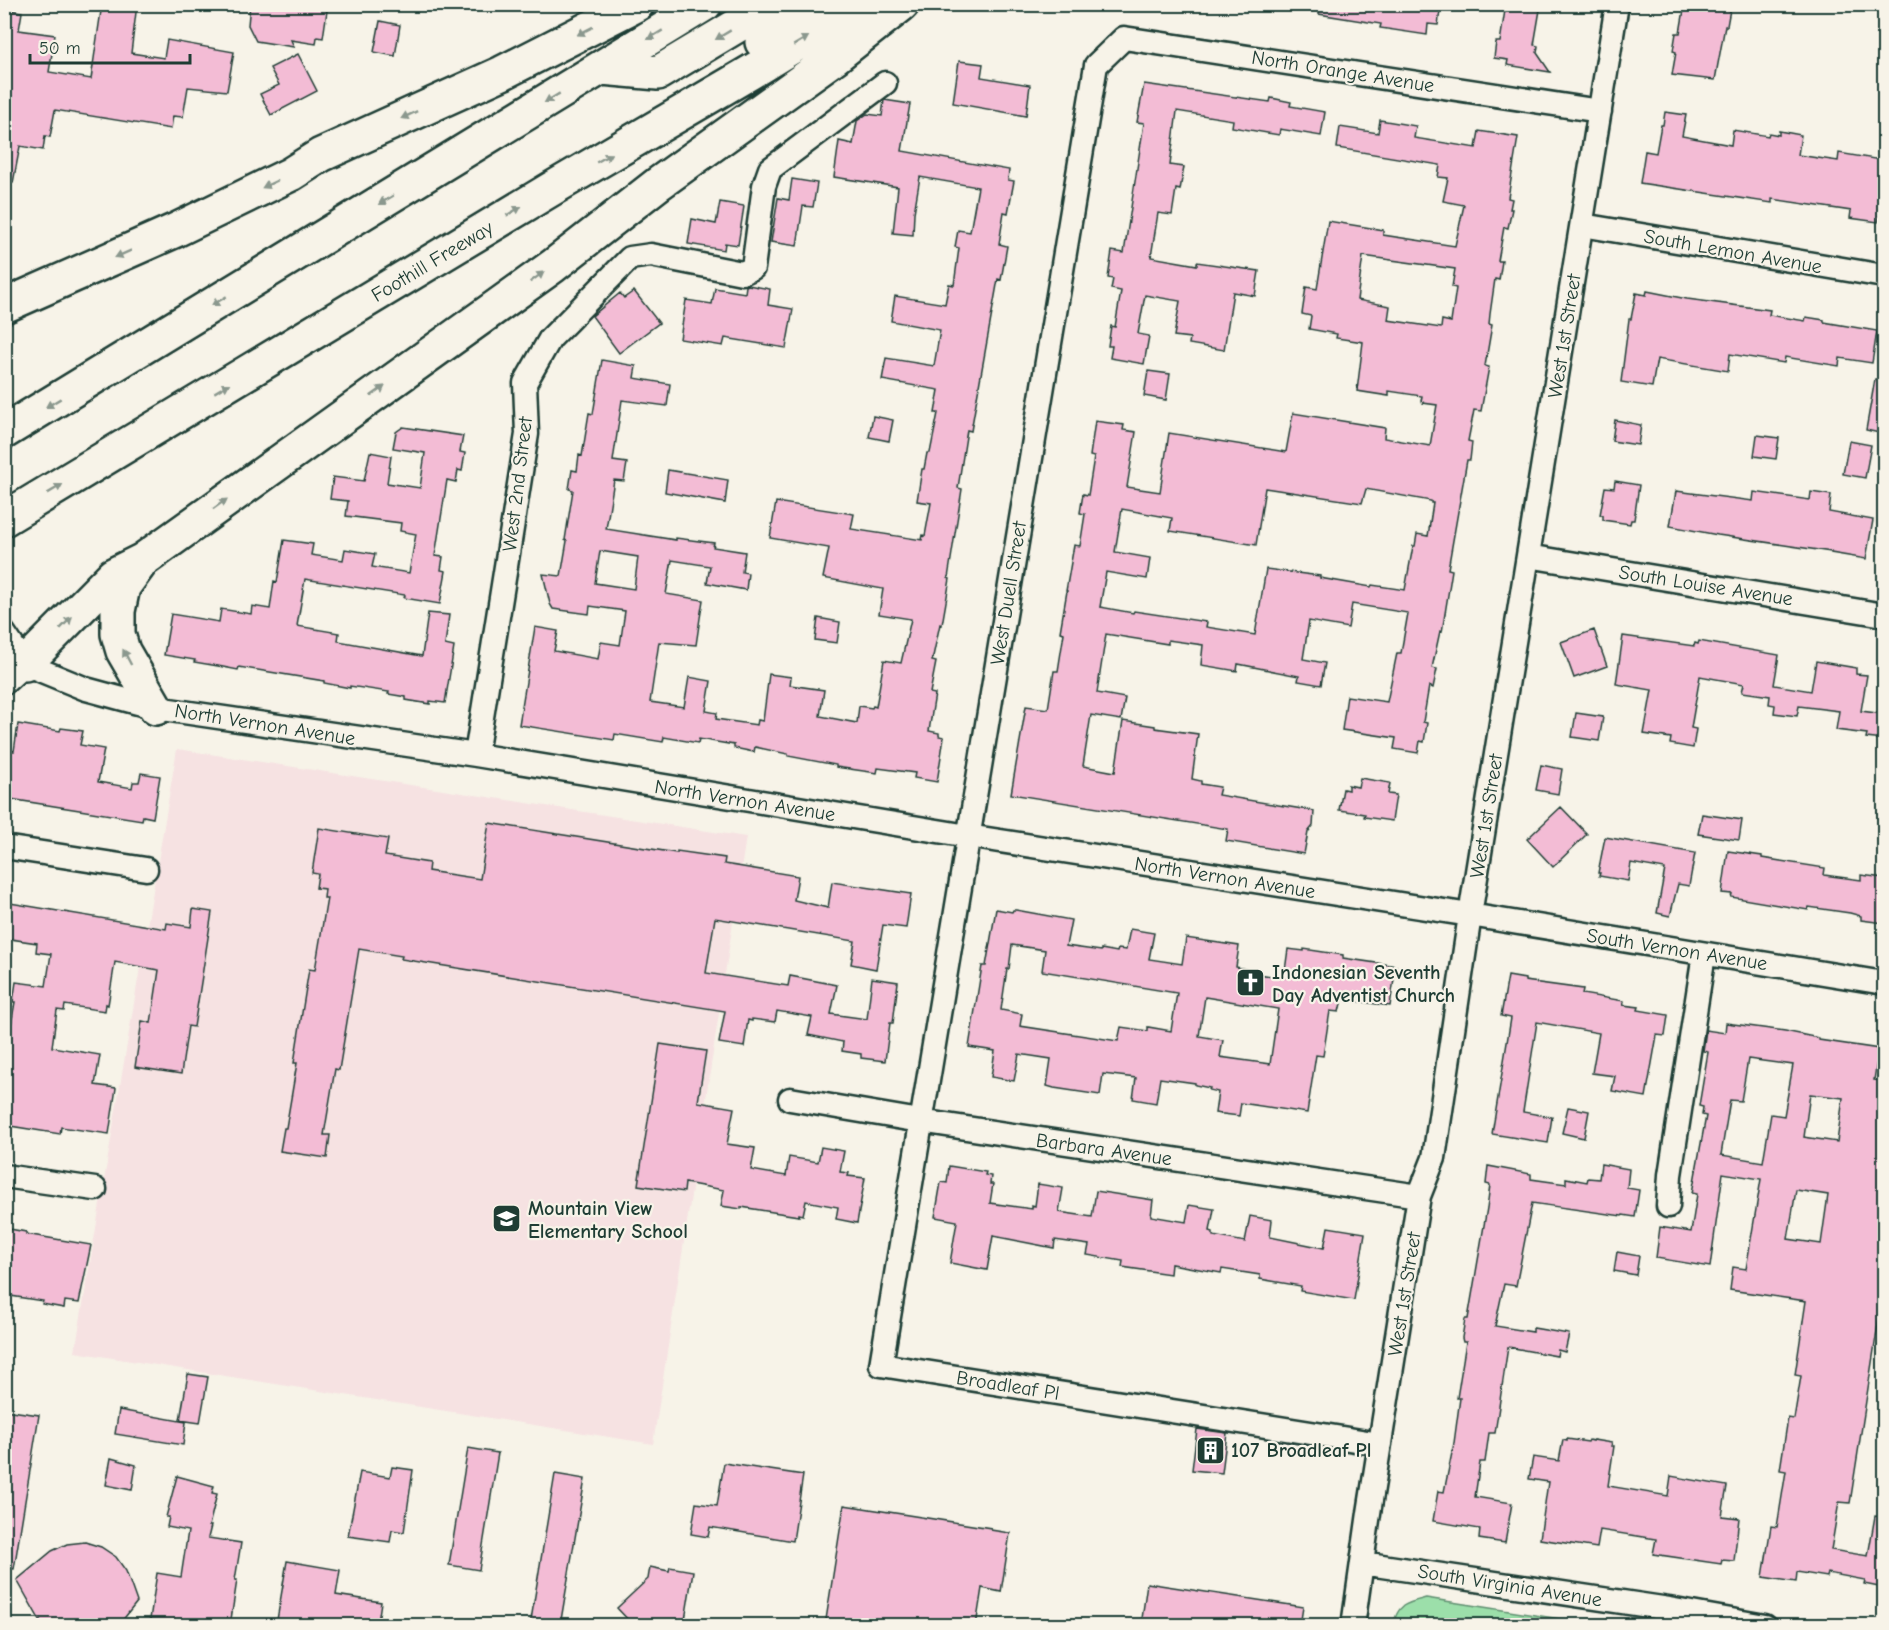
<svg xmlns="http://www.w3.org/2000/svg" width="1889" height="1630" viewBox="0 0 1889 1630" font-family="'Comic Neue',sans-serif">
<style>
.built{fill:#f6e2e2}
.green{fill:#9cdfaa;stroke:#5e8e6f;stroke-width:1.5}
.building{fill:#f3bcd5;stroke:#1f3d34;stroke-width:1.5;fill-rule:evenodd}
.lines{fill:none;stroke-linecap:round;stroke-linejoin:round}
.minor-casing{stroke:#1f3d34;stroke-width:27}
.highway-casing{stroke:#1f3d34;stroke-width:38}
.minor{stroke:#f7f3e8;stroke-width:22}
.highway{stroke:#f7f3e8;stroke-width:33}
.oneway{fill:#8b988e}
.labels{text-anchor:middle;stroke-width:4.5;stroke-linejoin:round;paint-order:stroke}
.street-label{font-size:20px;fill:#1f3d34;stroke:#f7f3e8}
.poi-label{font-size:20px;font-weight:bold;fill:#1f3d34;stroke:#f7f3e8;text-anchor:start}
</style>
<rect width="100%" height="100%" fill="#f7f3e8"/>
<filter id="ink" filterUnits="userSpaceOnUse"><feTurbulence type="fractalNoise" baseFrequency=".0167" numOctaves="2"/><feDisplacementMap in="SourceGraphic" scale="12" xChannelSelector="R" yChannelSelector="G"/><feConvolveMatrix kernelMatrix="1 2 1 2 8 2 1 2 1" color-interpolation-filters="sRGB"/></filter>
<g filter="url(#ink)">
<path class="built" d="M177 749 746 837 653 1444 75 1352Z"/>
<path class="green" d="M1426 1598 1599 1625H1393C1398 1604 1406 1603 1426 1598Z"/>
<path class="building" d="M102 4H137L131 53 164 58 167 40 234 52 227 91 188 87 183 117 173 116 171 129 55 110 50 137 45 136 43 150 20 146 13 183H4V9L22 12 19 30 55 35 49 72 91 79Z
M250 4H328L323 38 317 37 316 44 291 40 294 47 256 41 248 25Z
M1319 4H1441L1438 25 1428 24 1427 35 1380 28 1381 24 1319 14Z
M1506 4H1541L1534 45 1538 46 1537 53 1550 72 1507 65 1508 60 1494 58 1496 42H1500Z
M1685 4H1731L1727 26H1725L1715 80 1672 75 1676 52 1673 51 1676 33H1680Z
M380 21 400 25 395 56 374 52Z
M298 54 317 91 271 115 260 94 279 85 270 68Z
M959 61 983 64 981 77 1030 85 1026 116 953 103Z
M1144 84 1270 102 1271 98 1291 102 1290 106 1325 112 1321 136 1280 129 1279 135 1232 127 1233 120 1177 111 1170 165 1184 167 1180 190 1176 189 1172 215 1158 213 1151 257 1197 265V262L1259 271 1255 296 1233 292 1224 350 1189 344 1190 338 1174 336 1180 301 1145 295 1138 334 1149 336 1144 364 1110 358 1112 346H1108L1111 326 1115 327 1121 291 1111 289 1113 279 1108 278 1112 251 1124 253 1144 123 1137 122Z
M884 100 910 104 902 151 1009 170 1008 180 1014 181 1008 213 1004 212 999 244 1007 246 1001 280 998 279 971 431 967 430 958 488 962 489 948 578 950 579 942 625 940 624 932 661 936 662 930 693 935 694 929 731 939 733V736L944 737 937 782 914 778 915 773 878 768 877 773 836 767V765L788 756V754L755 747 754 752 734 748V745L699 739 698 743 664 737 663 742 615 734 614 740 519 725 535 627 558 631 554 651 598 659 601 642 620 645 625 611 590 606 589 614 553 609 550 604 543 574 561 576 567 541 565 540 573 490 569 489 572 470 577 471 579 455 582 456 589 413 593 414 602 360 636 366 634 378 670 384 667 406 622 400 613 461 627 463 624 481 614 480 606 529 676 540V538L714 543 713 547 745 552 742 572 748 573 746 590 707 583 710 566 672 560 666 594 703 600 700 618 696 645 659 642 650 702 684 707 689 677 711 681 706 711 717 713 716 719 757 725 758 720 763 721 769 674 791 677 790 685 824 690 820 716 857 723 859 706 872 708 873 706 876 707 884 660 901 663 911 619 879 614 883 589 823 578 829 548 770 538 776 502 854 514 851 529 922 540 923 535 925 536 931 503 917 501 922 469H924L927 453H930L938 413H935L939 390 882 380 886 358 934 366 940 330 891 321 895 296 945 304 949 284 954 285 959 248 955 247 958 230 970 232 978 187 920 177 914 213 913 235 893 233 898 187 834 177 839 141 853 144 857 121 867 114 882 116ZM600 551 638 557 634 589 595 583Z
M1665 112 1686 115 1682 136 1731 145 1733 130 1768 136 1769 133 1779 135V131L1801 135 1798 155 1838 161 1839 153 1881 160 1879 175 1884 176V187L1878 222 1850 218 1851 211 1772 199V203L1640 183 1645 151 1656 153 1661 125H1663Z
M1380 120 1416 126 1414 138 1476 148 1479 131 1518 137 1508 198 1512 199 1510 209H1512L1508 228 1504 227 1498 261H1502L1499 280 1495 279 1490 314 1489 324 1492 325 1485 366 1489 367 1481 411 1474 410 1468 441 1472 442 1470 460H1467L1448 569 1452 570 1442 632 1440 631 1432 668 1437 669 1433 688 1429 686 1423 722 1427 723 1424 742 1420 741 1418 753 1394 749 1396 738 1342 730 1347 696 1387 702 1397 653H1401L1408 613 1352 604 1348 628 1309 621 1303 659 1325 663 1321 685 1298 681 1299 676 1238 664 1237 671 1201 665 1203 645 1168 640V644L1106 634 1097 693 1125 698 1121 720 1091 715 1083 766 1115 772 1123 721 1155 726V728L1198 734 1192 779 1201 781V784L1220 787 1218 795 1314 811 1313 826 1308 832 1304 854 1226 841 1228 829 1011 794 1026 706 1048 709 1054 671H1058L1064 633 1060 632 1067 591H1066L1074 545 1080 546 1085 514 1080 513 1083 494 1088 495 1094 457 1090 456 1095 421 1124 425 1123 430 1136 432 1127 487 1160 492 1169 433 1286 452 1293 413 1385 428 1384 438 1430 446 1437 405 1423 403V402L1421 401 1422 396 1389 391V396L1357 391 1363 342 1336 338 1337 334 1309 329 1311 316 1302 314 1306 287 1317 289 1328 221 1383 230V235L1455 246 1464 205 1443 201 1448 178 1438 177 1440 165 1337 148 1340 127 1378 133ZM1363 256 1455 269 1452 287 1456 288 1451 322 1442 320 1441 328 1388 320 1390 306 1357 300ZM1265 488 1362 503 1366 489 1431 501V503H1433L1428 536 1417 534 1415 546H1413L1405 590 1372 585 1371 587 1320 578V576L1266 569 1255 635 1206 627 1207 622 1134 611 1133 613 1100 607 1106 572 1147 579 1150 558 1115 552 1122 509 1172 518 1170 531 1256 545Z
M792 179 817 183 813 207 803 206 797 246 771 242 778 198 789 200Z
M720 202 744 206 738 245 725 243 724 250 688 244 692 219 716 224Z
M748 285 770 289 768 305 793 309 786 348 725 338 723 346 680 339 686 300 712 304 715 288 745 293 746 286Z
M634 291 659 323 619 353 592 316 620 293 624 298Z
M1647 291 1687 299 1770 310 1769 315 1805 321 1806 317 1824 320V322L1877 331 1872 363 1840 358 1839 366 1785 357 1784 363 1730 354 1728 371 1657 359 1652 387 1621 382 1629 319H1631L1636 293 1646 295Z
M1148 371 1170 374 1166 400 1144 396Z
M1875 379H1884V434L1866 430Z
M873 416 893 420 889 441 869 437Z
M1615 420 1641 425 1638 445 1612 441Z
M403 427 463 436 460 452 465 453 462 471 458 470 456 482 447 480 435 556 443 557 441 570 446 571 440 604 404 598 405 595 305 579 297 626 339 633 338 641 422 656 428 613 449 615 445 645 454 647 445 703 430 701V704L406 700V697L388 694 389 692 350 686V688L324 683V681L239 667 238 670 218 666 194 662 195 660 164 655 171 614 219 622 221 609 251 614 252 606 270 609 274 581 277 582 284 540 313 544 311 555 343 560 345 549 375 554 372 567 409 573 416 534 400 531 401 523 346 516 348 501 330 499 333 477 364 481 370 452 391 456 387 483 420 488 425 453 393 448 396 432Z
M1757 435 1779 438 1776 459 1754 456Z
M1849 441 1871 445 1865 478 1843 474Z
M668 470 728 480 725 503 665 492Z
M1615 481 1639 485 1634 520H1631L1630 524 1603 520V515H1600L1605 487 1614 488Z
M1676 491 1753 501 1754 492 1810 500 1811 492 1831 495 1829 512 1873 520 1866 559 1831 553V552L1718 535 1670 526Z
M818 618 840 622 837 643 815 640Z
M1594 630 1607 666 1574 678 1561 642Z
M1623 636 1694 646 1695 643 1698 644 1699 641 1779 655 1774 685 1811 691 1816 661 1856 668V674L1867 675 1861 711 1884 714V740L1866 738 1867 734 1836 730 1839 711 1799 706 1797 716 1774 713 1775 705 1769 704 1770 696 1742 692 1744 684 1700 676 1691 728 1696 729 1693 748 1670 744 1671 738 1644 734 1652 690 1616 684Z
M1576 713 1603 717 1599 741 1572 737Z
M18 724 60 731 61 728 83 731 80 745 104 749 98 782 132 788 133 782H139L141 773 160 776 153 818 143 816 142 820 4 798V749L14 751Z
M1541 765 1562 769 1558 794 1536 790Z
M1360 778 1390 783 1388 794 1396 795 1392 821 1364 817 1365 814 1339 810 1343 789 1348 790V785L1358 787Z
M1561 807 1587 834 1553 867 1527 839Z
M1702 814 1742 820 1739 840 1698 834Z
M489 823 677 853V851L725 858 724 864 798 876 794 900 828 908 832 882 911 894 906 928 883 925 876 969 851 964 855 941 715 918 706 973 788 986 790 976 837 985 831 1014 867 1019 872 978 898 982 893 1023H890L885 1061 861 1058V1054L842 1051 843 1042 808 1035 812 1017 777 1011 775 1022 752 1019V1021L748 1020 744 1047 719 1043 725 1011 401 959 402 956 359 949 339 1070 335 1069 324 1135H330L327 1158 280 1151 284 1128H286L297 1063H294L309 969 315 970 327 898H324L325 889 316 888 318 874 312 873 319 828 388 839 385 856 429 863 428 871 480 879Z
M1605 837 1695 853 1689 886 1678 884 1670 916 1657 913 1665 869 1631 863 1628 881 1599 876 1600 873H1598Z
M1728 851 1762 856V858L1825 868 1824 875 1861 880V875L1884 878V923L1861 920V916L1850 913 1809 907 1808 910 1731 897 1732 894 1722 893Z
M4 902 166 929 167 923 191 927 193 909 212 912 194 1027 188 1026 181 1074 135 1067 142 1021 151 1023 159 970 115 962 108 1005 106 1004 105 1011 65 1005 64 1011 57 1010 52 1047 100 1055 95 1085 116 1088 109 1134 61 1127 60 1134 4 1125V1066L15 1002H13L16 982 46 986 51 954 36 952 37 943 4 938Z
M996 909 1012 912 1013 910H1016L1071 920 1066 946 1101 951V949L1117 952 1118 949 1126 950 1130 929 1154 933 1149 959 1182 964 1186 938 1239 946 1236 967 1246 969V972L1284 978 1288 949 1304 951V949L1343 955V958L1396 966 1390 1006 1342 999 1339 1012 1330 1011 1323 1056 1316 1055 1307 1113 1241 1103 1239 1116 1215 1113 1218 1092 1209 1090 1210 1088 1195 1085V1083L1160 1078 1156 1103 1133 1099 1136 1078 1103 1074 1100 1095 1054 1088 1047 1086 1051 1059 1019 1054 1014 1081 991 1077 995 1051 969 1047 982 966H986ZM1012 945 1045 950 1042 971 1177 993 1171 1031 1148 1027V1031L1121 1027 1118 1041 1020 1026 1022 1014 1001 1010 1007 969H1009ZM1205 997 1278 1009 1270 1064 1220 1057 1223 1040 1199 1036Z
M1508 976 1525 979V981L1583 989 1582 994 1624 1001 1623 1005 1639 1007 1638 1010 1668 1015 1665 1036 1657 1035 1646 1097 1612 1091 1615 1076 1592 1073 1599 1033 1537 1022 1523 1112 1552 1117 1548 1143 1492 1134 1511 1018 1501 1016Z
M1726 1023 1785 1031 1819 1038V1040L1879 1049 1874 1080 1884 1081V1319L1879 1318 1850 1503 1839 1502 1831 1550 1868 1556 1875 1516 1884 1517V1588L1864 1584 1865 1580 1828 1573 1827 1577 1797 1572 1796 1582 1763 1577 1771 1526 1777 1527 1786 1471 1780 1470 1788 1418 1794 1419 1801 1376 1795 1375 1806 1301 1730 1290 1733 1267 1746 1269 1761 1179 1723 1173 1710 1267 1656 1258 1660 1227 1691 1232 1697 1194 1692 1193 1706 1116 1702 1115 1703 1107 1699 1106 1708 1052 1703 1051 1706 1030 1725 1033ZM1748 1059 1793 1065 1784 1116 1771 1114 1763 1162 1721 1155 1730 1100 1741 1101ZM1810 1094 1843 1098 1837 1142 1804 1137ZM1796 1190 1828 1195 1821 1244 1788 1239Z
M660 1044 706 1051 698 1102 734 1108 727 1144 755 1148 751 1170 786 1176 789 1157 818 1162 821 1147 844 1151 840 1172 849 1173 848 1176 865 1178 857 1223 836 1219 838 1207 806 1201 803 1215 799 1214V1216L741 1207V1209L721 1206 724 1190 685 1183 684 1192 638 1185Z
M1568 1107 1589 1111 1584 1138 1562 1133Z
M1601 1164 1629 1169 1627 1188 1639 1190 1635 1217 1623 1215 1622 1216 1532 1203 1516 1286 1504 1284 1495 1326 1533 1332V1328L1569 1334 1565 1352 1558 1350 1557 1356 1508 1347 1495 1433H1489L1485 1462H1480L1475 1497 1512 1503 1505 1543 1479 1539 1480 1529 1433 1521 1438 1491 1444 1492 1454 1443 1460 1398H1457L1466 1342H1463L1462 1338 1465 1319H1468L1487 1208 1490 1185 1486 1184 1488 1166 1531 1174V1179L1566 1184V1178L1587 1182 1588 1178 1599 1179Z
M949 1166 986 1172 985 1175 991 1176 990 1184H993L990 1203 1032 1209V1205L1035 1206 1038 1184 1063 1188 1059 1212 1092 1217 1096 1191 1153 1200 1151 1216 1186 1222 1189 1205 1214 1209 1210 1231 1213 1232V1236L1245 1242 1250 1216 1272 1220 1270 1237 1324 1248 1328 1227 1365 1233 1354 1300 1300 1291 1301 1286 1260 1279V1275L1222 1269 1221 1273 1171 1264 1170 1274 1122 1267 1123 1261 1087 1255 1089 1245 1055 1240 1054 1248 993 1236 987 1270 950 1263 957 1221 935 1217 941 1182 947 1183Z
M4 1228 26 1232V1234L91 1245 79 1303 65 1301 64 1308 42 1304 43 1301 11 1296 12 1289 4 1288Z
M1617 1252 1639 1256 1636 1275 1614 1271Z
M188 1374 208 1377 200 1423 180 1420Z
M4 1410 39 1415 14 1569 4 1568Z
M119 1410 186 1422 183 1445 115 1434Z
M1197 1429 1227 1433 1222 1473 1192 1470Z
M1567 1439 1588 1442 1589 1440 1593 1441V1440L1612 1443 1611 1446H1614L1608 1486 1668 1496 1671 1476 1727 1486 1722 1516 1739 1518 1734 1561 1722 1560 1721 1564 1653 1554 1656 1539 1600 1530 1597 1548 1540 1539 1548 1482 1529 1479 1533 1457 1559 1461 1563 1440 1567 1441Z
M468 1448 498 1453 479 1570 449 1565Z
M111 1458 136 1465 132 1490 106 1485Z
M724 1463 803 1475 793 1541 710 1527 708 1537 691 1534 696 1503 717 1506Z
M392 1467 413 1470 404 1532 392 1530 390 1542 348 1536 360 1472 390 1477Z
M555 1474 585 1479 560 1626H530Z
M177 1476 214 1486 212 1493 217 1494 209 1526H211L208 1538 241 1543 235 1580H237L230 1626H149L157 1573 181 1577 188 1531 167 1527 169 1517H166Z
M844 1505 991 1528V1530L1010 1533 1001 1592 982 1588 976 1626H825Z
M85 1542 101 1547 116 1557 126 1571 137 1602 118 1626H43L17 1580 52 1551 67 1544Z
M287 1561 340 1570 336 1595 381 1602 378 1622H375V1626H276Z
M650 1567 669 1571 670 1567 693 1571 684 1626H634L617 1608 648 1579Z
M1147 1583 1303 1607 1300 1626H1141Z"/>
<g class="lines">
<defs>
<path id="minor" d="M1582 225 1884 276
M1528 556 1884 615
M4 633 25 664
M4 662 25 664 86 689 156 708 476 755 968 836 1470 915 1884 983
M4 683 25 664
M476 755 527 434 525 383 550 339 630 258 651 255 742 273 753 268 764 186 770 169 885 83
M4 847 146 869
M790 1099 920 1121 1419 1196
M4 1176 95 1189
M1668 1206 1670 1175 1704 954
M1380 1444 881 1365 1096 65 1124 38 1600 111
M1362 1563 1669 1609 1765 1626
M1353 1626 1369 1513 1419 1196 1434 1158 1470 915 1617 4"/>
<path id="highway" d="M762 42 766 30 807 4
M602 68 658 73 773 4
M4 306 176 230 291 174 321 155 502 73 637 4
M4 432 705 4
M4 519 553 188 751 72 862 4
M142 561 123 587 118 611V634L123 651 156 708
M25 664 113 575 143 560 553 266 658 184 835 57 902 4"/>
</defs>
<use href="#minor" class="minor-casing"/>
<use href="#highway" class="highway-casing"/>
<use href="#minor" class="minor"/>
<use href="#highway" class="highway"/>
</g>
<defs><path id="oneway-solid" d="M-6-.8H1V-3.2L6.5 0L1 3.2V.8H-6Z" transform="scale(1.5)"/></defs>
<g class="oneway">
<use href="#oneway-solid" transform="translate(585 31) rotate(153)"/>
<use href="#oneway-solid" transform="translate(655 35) rotate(149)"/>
<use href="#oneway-solid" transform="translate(723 35) rotate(149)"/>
<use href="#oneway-solid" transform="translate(801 41) rotate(-31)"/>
<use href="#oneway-solid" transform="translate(552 98) rotate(149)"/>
<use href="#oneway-solid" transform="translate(409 115) rotate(155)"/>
<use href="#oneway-solid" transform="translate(604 158) rotate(-30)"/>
<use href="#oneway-solid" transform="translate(270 184) rotate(154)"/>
<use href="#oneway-solid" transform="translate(386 200) rotate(149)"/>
<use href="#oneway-solid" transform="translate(514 211) rotate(-31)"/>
<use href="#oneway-solid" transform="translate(123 254) rotate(156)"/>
<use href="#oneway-solid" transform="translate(537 277) rotate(-36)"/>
<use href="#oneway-solid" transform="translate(219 301) rotate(149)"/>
<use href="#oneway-solid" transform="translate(222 388) rotate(-31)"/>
<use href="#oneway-solid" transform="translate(378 391) rotate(-36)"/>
<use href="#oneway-solid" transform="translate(53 403) rotate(149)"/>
<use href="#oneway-solid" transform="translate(55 489) rotate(-31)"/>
<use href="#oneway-solid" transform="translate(220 504) rotate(-35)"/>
<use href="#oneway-solid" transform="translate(66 623) rotate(-45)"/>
<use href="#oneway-solid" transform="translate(127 657) rotate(-118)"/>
</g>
</g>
<defs>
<symbol id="church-square" viewBox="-11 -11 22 22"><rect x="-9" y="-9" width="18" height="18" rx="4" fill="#1f3d34" stroke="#f7f3e8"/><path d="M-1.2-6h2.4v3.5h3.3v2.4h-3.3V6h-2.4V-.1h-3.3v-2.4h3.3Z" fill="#fff"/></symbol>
<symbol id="school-square" viewBox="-11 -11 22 22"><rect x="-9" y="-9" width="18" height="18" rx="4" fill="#1f3d34" stroke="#f7f3e8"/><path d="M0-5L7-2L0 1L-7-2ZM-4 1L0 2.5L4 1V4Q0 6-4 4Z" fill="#fff"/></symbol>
<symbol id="building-square" viewBox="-11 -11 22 22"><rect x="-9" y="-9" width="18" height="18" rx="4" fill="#1f3d34" stroke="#f7f3e8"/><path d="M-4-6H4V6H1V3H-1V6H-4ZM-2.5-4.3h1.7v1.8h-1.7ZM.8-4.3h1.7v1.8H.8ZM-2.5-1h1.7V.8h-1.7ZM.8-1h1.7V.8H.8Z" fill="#fff"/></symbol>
</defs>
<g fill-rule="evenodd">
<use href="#church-square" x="1234" y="966" width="33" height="33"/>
<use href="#school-square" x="490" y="1202" width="33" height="33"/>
<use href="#building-square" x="1194" y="1434" width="33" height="33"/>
</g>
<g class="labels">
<g class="street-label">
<text transform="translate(1343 71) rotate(9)" y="7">North Orange Avenue</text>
<text transform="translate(1733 251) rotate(10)" y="7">South Lemon Avenue</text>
<text transform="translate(432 261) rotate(-31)" y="7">Foothill Freeway</text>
<text transform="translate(1564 336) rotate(-81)" y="7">West 1st Street</text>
<text transform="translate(517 484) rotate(-83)" y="7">West 2nd Street</text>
<text transform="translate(1706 585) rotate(9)" y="7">South Louise Avenue</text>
<text transform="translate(1008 593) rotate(-81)" y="7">West Duell Street</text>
<text transform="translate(265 724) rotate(9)" y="7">North Vernon Avenue</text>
<text transform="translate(745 800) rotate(9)" y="7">North Vernon Avenue</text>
<text transform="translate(1486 816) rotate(-81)" y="7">West 1st Street</text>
<text transform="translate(1225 877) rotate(9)" y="7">North Vernon Avenue</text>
<text transform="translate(1677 949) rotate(9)" y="7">South Vernon Avenue</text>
<text transform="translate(1104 1149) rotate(8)" y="7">Barbara Avenue</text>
<text transform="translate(1404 1294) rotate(-81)" y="7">West 1st Street</text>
<text transform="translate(1008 1385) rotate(9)" y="7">Broadleaf Pl</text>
<text transform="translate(1510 1585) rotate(9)" y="7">South Virginia Avenue</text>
</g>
<g class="poi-label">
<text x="1272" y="979">Indonesian Seventh<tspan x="1272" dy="23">Day Adventist Church</tspan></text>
<text x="528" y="1215">Mountain View<tspan x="528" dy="23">Elementary School</tspan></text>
<text x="1231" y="1457">107 Broadleaf Pl</text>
</g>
</g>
<rect width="1889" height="1630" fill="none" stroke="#f7f3e8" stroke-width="24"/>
<rect x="12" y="12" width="1865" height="1606" fill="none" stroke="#1f3d34" stroke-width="2" filter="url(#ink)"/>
<path d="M30 54v9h160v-9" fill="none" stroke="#1f3d34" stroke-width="3"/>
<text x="39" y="54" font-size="18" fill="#1f3d34" stroke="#f7f3e8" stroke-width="4.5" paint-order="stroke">50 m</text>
</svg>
